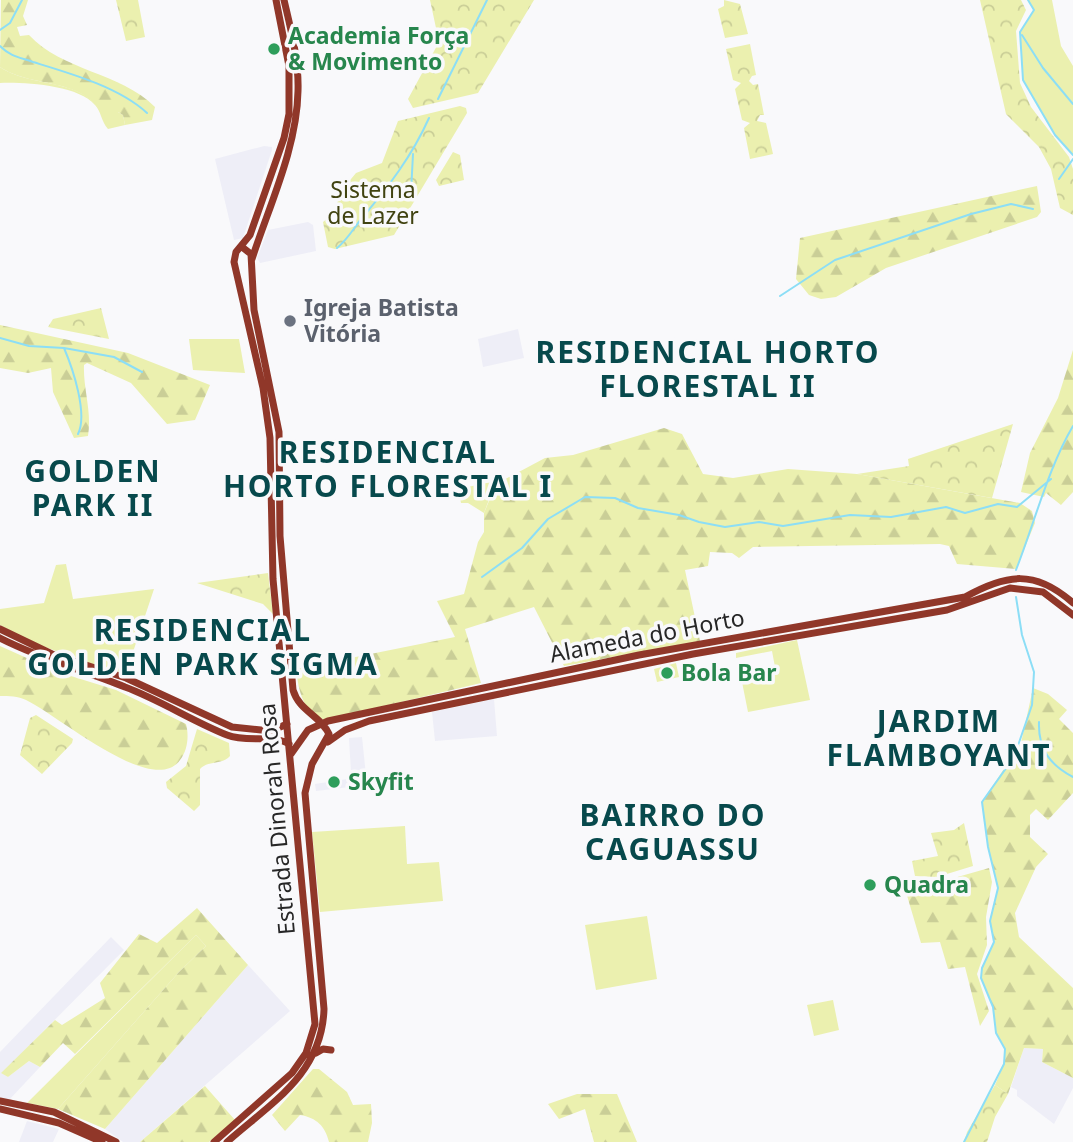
<svg xmlns="http://www.w3.org/2000/svg" width="1073" height="1142" viewBox="0 0 1073 1142" font-family="'Noto Sans',sans-serif">
<style>
.built{fill:#eeeef7}
.green{fill:#ebf0af}
.forest{fill:url(#forest-firs)}
.park{fill:url(#park-crowns)}
.lines{fill:none;stroke-linecap:round;stroke-linejoin:round}
.stream{stroke:#8cdef6;stroke-width:2}
.major{stroke:#903729;stroke-width:7}
.leisure-dot{fill:#2e9e5b;stroke:#f9f9fb;stroke-width:2.5}
.worship-dot{fill:#6b7280;stroke:#f9f9fb;stroke-width:2.5}
.labels{text-anchor:middle;stroke-width:7;stroke-linejoin:round;paint-order:stroke}
.leisure-label{font-size:23px;font-weight:bold;fill:#27864d;stroke:#f9f9fb;text-anchor:start}
.park-label{font-size:23px;fill:#414311;stroke:#f9f9fb}
.worship-label{font-size:23px;font-weight:bold;fill:#5b616d;stroke:#f9f9fb;text-anchor:start}
.street-label{font-size:23px;fill:#272727;stroke:#f9f9fb}
.district-label{font-size:30px;font-weight:bold;letter-spacing:2px;fill:#07494c;stroke:#f9f9fb}
</style>
<defs>
<pattern id="forest-firs" width="22" height="20" patternUnits="userSpaceOnUse" patternTransform="scale(1.75)"><rect width="22" height="20" fill="#ebf0af"/><path d="M5 1l3.5 6h-7zM16 11l3.5 6h-7z" fill="#cace97"/></pattern>
<pattern id="park-crowns" width="20" height="18" patternUnits="userSpaceOnUse" patternTransform="scale(1.75)"><rect width="20" height="18" fill="#ebf0af"/><path d="M2 6a3 3 0 1 1 6 0M12 15a3 3 0 1 1 6 0" fill="none" stroke="#cace97"/></pattern>
</defs>
<rect width="100%" height="100%" fill="#f9f9fb"/>
<path class="built" d="M264 146 272 147V150L243 238 234 240 215 159Z
M308 222 313 225 316 251 260 263 257 258 268 230Z
M518 329 524 358 483 367 478 339Z
M494 699 497 736 435 741 432 712Z
M362 737 367 785 316 791 315 784 347 779V774L351 773 349 738Z
M111 937 124 950 2 1073 8 1077 29 1061 40 1067 9 1100 0 1098V1052Z
M248 965 290 1011 140 1142H123L105 1129Z
M1024 1048 1043 1049 1042 1062 1073 1078V1088L1054 1124 1017 1096V1090L1011 1087Z
M27 1121 59 1129 53 1142H19Z"/>
<path class="green" d="M1028 0H1052L1061 46 1073 66V155L1055 135 1023 80 1020 32 1034 10Z
M0 67C31 88 80 77 102 112H118L123 115 125 125 108 129C101 121 101 111 95 105 78 85 24 82 0 83Z
M189 339H239L245 373 193 370Z
M66 564 73 599 154 589 125 676 31 642 0 625V609L44 603 56 565Z
M797 640 810 700 748 712 740 672 775 667 772 651 736 658V653Z
M676 663 679 677 657 682 654 669Z
M405 826 407 864 439 862 443 901 320 912 312 832Z
M647 916 657 979 596 990 585 925Z
M196 935 206 946 179 972 58 1109 27 1103Z
M833 1000 839 1030 814 1036 807 1005Z"/>
<path class="forest" d="M1 0H28L23 16 27 25 17 27 20 36 29 35C62 71 120 72 155 107L152 120 125 125 123 115 118 112 102 113C80 77 31 88 0 67Z
M1037 186 1041 212 1037 217 886 268 836 297 821 299 809 295 796 279 800 238Z
M0 325 128 353 210 385 195 420 167 424 131 383 87 363 84 365C83 389 92 411 88 436L74 438 53 392 51 368 28 373 0 368Z
M1073 350V492L1061 505 1046 493 1044 497 1021 492 1030 453 1058 398Z
M664 428 682 434 703 474 733 478 788 469 857 474 1020 503 1032 511 1035 523 1016 569 957 564 949 546 940 544 753 547 739 558 732 553 710 552 708 566 685 570 700 641 564 666 534 607 465 629 481 683 325 720C302 712 299 691 296 669L455 637 437 601 464 594 478 542 484 532V513L496 484 545 458 573 455Z
M0 646 58 672 116 690 186 724C189 735 188 750 180 760 153 798 58 715 26 700 18 696 9 696 0 696Z
M1033 688 1048 694 1067 710 1059 719 1073 733V793L1048 820 1036 809 1030 815V837L1048 854 1036 867 1015 913 1019 937 1073 988V1078L1042 1062 1043 1049 1024 1048 1008 1094 995 1085 1004 1064 1005 1049 996 1033 993 1007 981 978 982 968 994 942 990 921 998 888 988 847 982 802 1021 743Z
M989 868 992 882 986 917 987 945 977 974 989 1011 980 1026 965 967 948 969 940 942 921 943 903 882 947 880Z
M197 908 248 965 105 1129 58 1109 179 972 206 946 196 935 75 1054 63 1043 40 1067 29 1061 8 1077 1 1073 55 1020 62 1025 105 998 100 983 139 934 157 943Z
M313 1069H319L347 1092 353 1105 371 1104 372 1123 368 1142H329C325 1126 317 1118 300 1115L285 1131 272 1115Z
M205 1086 235 1120 209 1142H140Z
M577 1094H617L637 1142H594L585 1109 559 1119 548 1104Z"/>
<path class="park" d="M116 0H138L145 37 126 41Z
M430 0H534L478 93 413 108 408 99 439 42Z
M724 0 740 4 748 34 725 38 718 9 724 6Z
M980 0H1021L1026 10 1016 31 1020 83 1031 107 1069 157 1073 169V215L1060 208 1051 169 1039 147 1006 114Z
M750 44 756 75 752 76 749 81 753 85 758 84 764 115H760L757 121 766 123 773 154 750 159 744 128 750 123 742 120 735 89 741 83 733 80 726 49Z
M460 106 466 108 467 113 394 235 335 249 328 247 323 222 334 213 341 191 356 173 382 163 398 121Z
M453 152 460 155 464 180 439 186 436 180Z
M101 308 109 339 48 327 53 319Z
M1013 424 992 498 857 474 909 466 908 459Z
M496 481 484 513 468 503H461L458 489Z
M268 573 273 614 263 604 197 583Z
M36 715 73 739 72 743 42 774 20 755 30 718Z
M197 729 229 743 230 756C223 765 208 760 200 769V805L194 811 167 788 166 782 186 766Z
M964 823 973 866 937 877 915 876 912 861 938 856 931 833 954 830Z
M995 1085 1008 1094 995 1117 987 1142H964L967 1132Z"/>
<g class="lines">
<path class="stream" d="M1028 0 1034 10 1020 32 1023 80 1055 135 1073 155
M0 30 10 23 22 0
M1022 35 1043 68 1073 104
M0 46C11 57 19 57 33 62 69 73 119 87 147 113
M438 99 487 0
M1059 179 1073 159
M411 192 413 154
M337 248C348 239 353 229 362 218 389 186 412 156 429 118
M780 296 835 260 971 214 1011 204 1033 209
M0 338 29 346 64 348 114 357 142 372
M64 348C73 369 88 414 78 434
M1016 570C1034 524 1049 466 1073 426
M482 577 522 548 548 519 585 497 615 498 638 508 679 515 699 522 725 527 759 522 783 526 850 515 891 517 946 507 965 513 998 504 1017 507 1051 479
M1039 722C1038 749 1050 765 1073 777
M964 1142 1004 1064 1005 1049 996 1033 993 1007 981 978 982 968 994 942 990 921 998 888 988 847 982 802 1014 757 1032 705 1034 672 1022 635 1016 597"/>
<path class="major" d="M252 259C269 206 297 148 298 91 299 60 291 30 284 0
M0 629 52 654 126 678 232 727 271 731 287 724
M0 638C41 659 83 670 125 687 160 700 192 721 227 735 246 743 274 734 289 744
M328 742 345 730 369 721 693 654 947 610 1010 588 1043 592 1073 615
M291 754 308 730 328 721 639 655 965 597C1006 574 1035 569 1073 603
M316 1053 323 1049 331 1050
M0 1101 54 1112 116 1142
M0 1109 59 1123 102 1142
M214 1142 292 1073 306 1053 315 1024 273 579 270 438 263 388 234 262 236 252 250 235 284 138 289 114V66L276 0
M227 1142C271 1103 322 1074 324 1009L305 793 312 764 329 734C321 716 299 711 293 690L280 536 279 432 254 310 251 254 242 247"/>
</g>
<g class="leisure-dot">
<circle cx="274" cy="49" r="7"/>
<circle cx="667" cy="673" r="7"/>
<circle cx="334" cy="782" r="7"/>
<circle cx="870" cy="885" r="7"/>
</g>
<circle class="worship-dot" cx="290" cy="321" r="7"/>
<g class="labels">
<g class="leisure-label">
<text x="288" y="44">Academia Força<tspan x="288" dy="26">&amp; Movimento</tspan></text>
<text x="681" y="681">Bola Bar</text>
<text x="348" y="790">Skyfit</text>
<text x="884" y="893">Quadra</text>
</g>
<g class="park-label">
<text x="373" y="198">Sistema<tspan x="373" dy="26">de Lazer</tspan></text>
</g>
<g class="worship-label">
<text x="304" y="316">Igreja Batista<tspan x="304" dy="26">Vitória</tspan></text>
</g>
<g class="street-label">
<text transform="translate(647 636) rotate(-11)" y="8">Alameda do Horto</text>
<text transform="translate(277 819) rotate(-95)" y="8">Estrada Dinorah Rosa</text>
</g>
<g class="district-label">
<text x="708" y="363">RESIDENCIAL HORTO<tspan x="708" dy="34">FLORESTAL II</tspan></text>
<text x="388" y="463">RESIDENCIAL<tspan x="388" dy="34">HORTO FLORESTAL I</tspan></text>
<text x="93" y="482">GOLDEN<tspan x="93" dy="34">PARK II</tspan></text>
<text x="203" y="641">RESIDENCIAL<tspan x="203" dy="34">GOLDEN PARK SIGMA</tspan></text>
<text x="939" y="732">JARDIM<tspan x="939" dy="34">FLAMBOYANT</tspan></text>
<text x="673" y="826">BAIRRO DO<tspan x="673" dy="34">CAGUASSU</tspan></text>
</g>
</g>
</svg>
